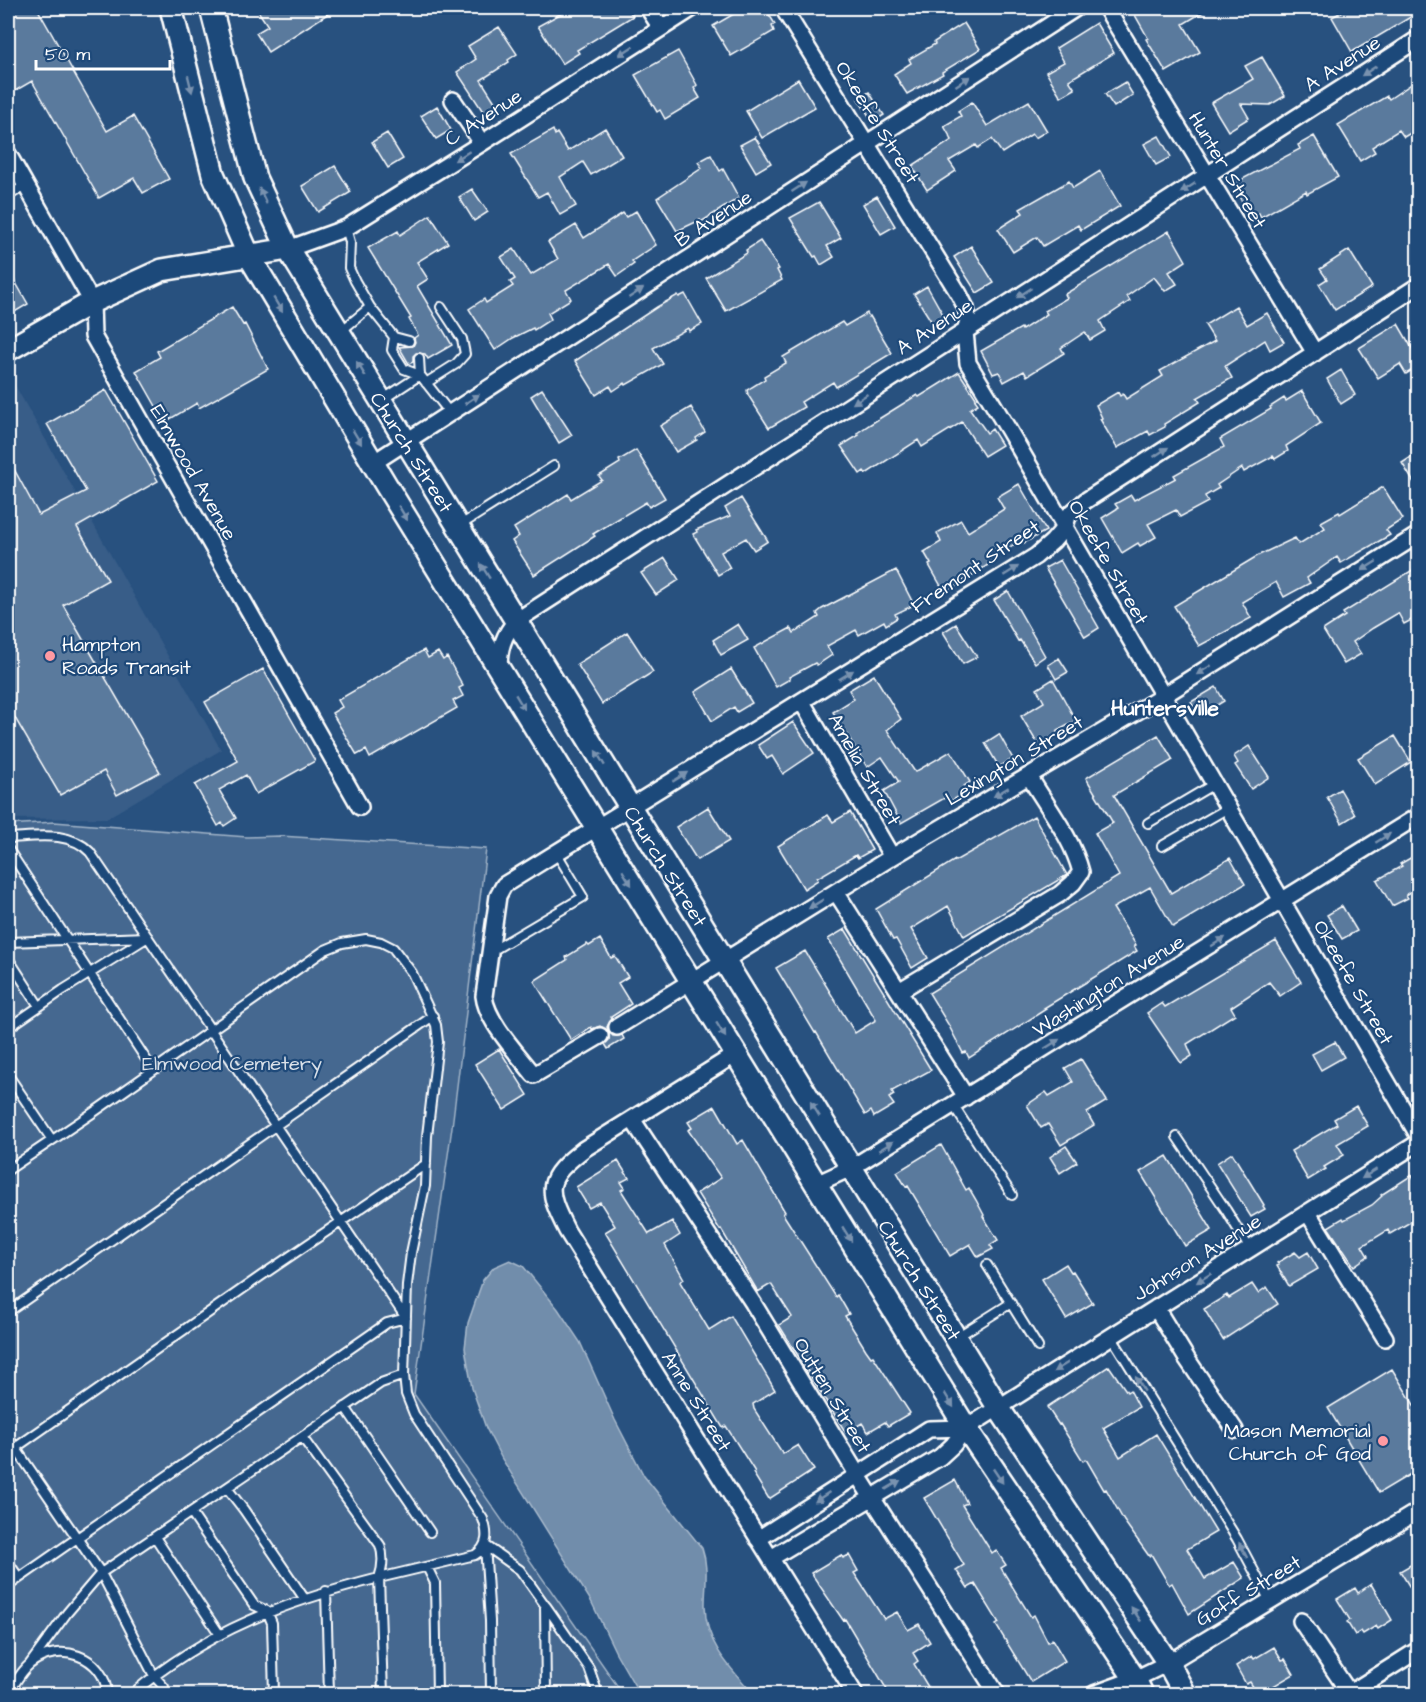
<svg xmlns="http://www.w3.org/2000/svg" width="1426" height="1702" viewBox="0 0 1426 1702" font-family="'Architects Daughter',sans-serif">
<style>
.built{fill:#375d88}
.green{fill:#446890;stroke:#a2b4c8;stroke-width:1.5}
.water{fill:#718dab;stroke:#aabbcd;stroke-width:1.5}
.building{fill:#5a7a9d;stroke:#fff;stroke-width:1.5}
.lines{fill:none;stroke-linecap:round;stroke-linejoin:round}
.lane-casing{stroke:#fff;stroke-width:12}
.street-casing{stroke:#fff;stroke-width:20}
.secondary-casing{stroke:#fff;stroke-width:26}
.lane{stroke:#1f4a7a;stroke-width:8}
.street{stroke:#1f4a7a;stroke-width:15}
.secondary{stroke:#1f4a7a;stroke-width:21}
.oneway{fill:#7992af}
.poi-dot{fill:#ff9aa2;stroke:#1f4a7a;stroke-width:2}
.labels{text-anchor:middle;stroke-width:4.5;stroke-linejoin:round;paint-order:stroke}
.street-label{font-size:20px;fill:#fff;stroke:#1f4a7a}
.poi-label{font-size:20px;fill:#fff;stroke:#1f4a7a;text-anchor:start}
.park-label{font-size:20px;fill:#dae1e9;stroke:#1f4a7a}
.neighbourhood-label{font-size:21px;font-weight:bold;fill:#fff;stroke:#1f4a7a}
</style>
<rect width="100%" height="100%" fill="#28517f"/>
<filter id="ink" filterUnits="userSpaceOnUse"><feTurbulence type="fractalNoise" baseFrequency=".0167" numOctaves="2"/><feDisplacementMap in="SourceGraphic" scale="12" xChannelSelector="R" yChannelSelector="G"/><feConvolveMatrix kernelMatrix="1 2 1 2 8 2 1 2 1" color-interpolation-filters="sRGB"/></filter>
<g filter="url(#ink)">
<path class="built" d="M8 373 221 750 107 818 8 819Z"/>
<path class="green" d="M54 822 247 837 280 836 486 849 452 1127 414 1394 623 1694H8V825Z"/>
<path class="water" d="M510 1260 523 1266 558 1309 580 1342 615 1420 644 1476 702 1548C709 1568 705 1585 705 1605 705 1641 727 1665 750 1690L752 1694H645L635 1686 616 1653 591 1601 502 1459 486 1428 472 1388 465 1348 468 1323 483 1280 494 1267Z"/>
<path class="building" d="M8 8H37L107 131 133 116 169 179 143 193 134 178 99 198 32 81 8 95Z
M256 8H337L268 52 256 33 268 26Z
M571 8H627L633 16 577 50 579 53 562 64 538 26Z
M744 8H765L775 24 772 26 774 31 731 56 713 26Z
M1131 8H1210L1183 24 1200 52 1166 72 1146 39 1148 38Z
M1349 8H1419V12L1352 52 1332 17Z
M964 23 980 49 942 72 943 74 907 94 894 74 911 63 909 59 935 44 934 42Z
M1096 23 1114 53 1069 80 1075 89 1061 97 1046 72 1064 62 1056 48Z
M499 27 517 54 508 60 509 62 481 80 497 105 484 113 457 72 476 59 468 46Z
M678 51 697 85 694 88 700 98 665 119 660 110 657 112 635 75Z
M1262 57 1285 96 1270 105 1241 104 1249 118 1228 131 1211 103 1253 79 1245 66Z
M798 79 815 107 762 138 746 111Z
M1419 79V128L1404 137 1399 130 1372 147 1375 152 1360 161 1338 125 1387 96 1389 99Z
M1125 82 1133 95 1114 107 1105 94Z
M869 92 884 115 873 122 858 99Z
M1029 101 1047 131 1035 138 1032 134 1002 153 992 139 978 148 976 145 949 161 956 171 927 190 912 166 952 140 944 126 961 116 958 111 972 102 987 126Z
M437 106 451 130 436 139 421 116Z
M605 128 622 156 591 175 583 162 560 177 576 206 560 215 547 192 538 197 511 154 553 130 555 135 557 133 568 151Z
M387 133 403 159 388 168 372 142Z
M1159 136 1171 157 1156 165 1144 144Z
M1314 136 1338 177 1307 194 1306 191 1261 217 1259 213 1256 215 1255 213 1249 216 1233 184 1300 149 1298 145Z
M755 137 771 163 756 172 740 145Z
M711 155 720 171 723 169 739 198 701 222 700 220 677 231 657 198 702 168 698 162Z
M335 166 351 192 318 212 302 186Z
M1100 171 1120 206 1081 230 1078 225 1043 246 1037 237 1013 252 998 229 1023 213 1020 209 1069 181 1073 188Z
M472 189 488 212 474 221 459 197Z
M877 196 895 226 881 234 863 204Z
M819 202 841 238 827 246 834 257 821 265 816 256 814 257 790 218Z
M636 211 656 245 632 261 634 264 617 276 609 264 566 290 571 299 548 313 551 319 534 330 533 328 513 338 495 350 469 309 484 299 486 303 513 286 510 282 515 279 501 257 514 249 531 275 558 259 548 242 576 225 584 238 623 213 626 217Z
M430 215 448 243 417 262 428 279 417 286 452 345 428 359 425 354 416 353 413 356V362L409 364 399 347 413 346 415 342 414 338 418 335 409 319 411 318 368 248 398 231 400 235Z
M1169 231 1186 261 1169 272 1177 284 1165 291 1154 277 1127 296 1130 301 1100 321 1105 331 1090 340 1085 332 1061 348 1064 353 1027 376 1024 371 1004 382 999 372 993 374 981 351 1021 328 1022 330 1047 314 1045 311 1067 298 1065 294Z
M760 241 779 269 777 270 782 280 726 311 706 278 747 253 746 250Z
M971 246 994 283 977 293 954 257Z
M1349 250 1372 287 1335 310 1319 284 1327 279 1320 269Z
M8 269 28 304 8 316Z
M927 286 945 318 933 324 914 294Z
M685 294 702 324 689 331 688 328 653 348 663 364 626 385 625 383 613 391 610 386 596 395 575 361 657 307 678 295 679 297Z
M1236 306 1247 325 1267 313 1284 342 1270 350 1265 340 1225 366 1232 378 1197 398 1200 402 1164 424 1165 427 1150 435 1148 431 1117 448 1100 419 1102 418 1096 405 1118 392 1120 396 1123 394 1126 399 1163 376 1160 371 1215 341 1205 325Z
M232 307 243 325 245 324 268 369 199 408 197 403 165 422 136 371 160 357 157 351Z
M867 313 869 317 870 316 892 353 836 387 833 382 801 402 804 407 769 428 748 395 747 390 765 379 764 376 786 363 783 357 842 322 845 326Z
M1398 324 1419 360V366L1406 374 1400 364 1378 378 1359 348Z
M1341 370 1355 395 1341 404 1327 379Z
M959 372 976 398 975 400 978 404 970 409 987 433 992 429 1002 445 984 456 962 422 922 447 918 440 866 474 864 471 860 474 841 446 859 435 857 433 869 425 917 395 919 397Z
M542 389 572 435 559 443 531 396Z
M106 390 158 481 77 527 108 580 63 605 160 772 117 795 104 771 60 795 8 706V458L39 515 86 491 47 424Z
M1302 391 1321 423 1286 446 1288 451 1275 459 1273 456 1244 472 1242 468 1217 485 1219 488 1205 496 1208 502 1180 517 1176 510 1148 524 1156 537 1140 546 1138 543 1122 553 1102 518 1118 508 1115 504 1131 495 1134 500 1176 478 1174 475 1224 447 1220 439 1271 409 1270 407 1284 398 1286 401Z
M691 407 705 432 696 438 697 440 676 452 660 426Z
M636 450 665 498 649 507 646 502 593 534 595 536 534 575 512 541 519 536 514 528 568 494 571 499 602 480 599 476 620 463 619 460Z
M1419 452V491L1402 463Z
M1019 484 1046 531 1024 543 1022 540 989 559 991 563 945 593 929 565 931 564 924 552 941 542 937 533 961 520 968 532 1004 509 997 497Z
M1383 487 1403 519 1386 530 1390 535 1341 563 1337 557 1307 578 1310 583 1284 597 1276 582 1242 602 1251 618 1199 646 1174 606 1259 555 1295 538 1299 544 1325 528 1321 522 1339 512 1340 514Z
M741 498 768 541 754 550 746 538 721 552 730 568 718 575 693 534 697 532 696 530 730 516 725 508Z
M665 558 679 580 656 595 641 573Z
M1060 560 1099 628 1085 637 1045 568Z
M1419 566V616L1404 624 1398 613 1373 628 1353 642 1361 654 1344 664 1323 630 1345 616 1343 613Z
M896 570 914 605 895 614 897 618 886 625 884 621 859 635 856 630 827 646 832 655 817 665 815 663 789 677 790 679 776 687 754 648 791 628 794 633 819 617 817 613 822 609Z
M1008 591 1045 656 1035 663 1020 640 1018 641 994 600Z
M738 624 748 640 721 655 713 640Z
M956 624 977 657 963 664 943 632Z
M627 632 653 672 602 704 577 664Z
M424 650 428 658 438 652 443 660 447 657 463 686 459 688 463 696 453 701 457 708 370 758 366 750 357 755 332 713 342 707 338 700Z
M1059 658 1068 672 1056 679 1048 665Z
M263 669 315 761 256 794 246 775 219 790 236 818 224 826 222 823 218 826 195 785 238 761 205 702Z
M731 669 752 703 737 712 734 707 712 721 695 692Z
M874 675 901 719 887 730 915 772 951 751 970 782 964 786 967 792 951 801 948 796 901 823 884 791 899 782 882 757 867 767 833 712 854 699 849 690Z
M1053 679 1076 721 1057 731 1054 739 1040 748 1021 716 1044 702 1037 689Z
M1216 687 1224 701 1199 716 1191 702Z
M793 722 814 753 783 774 772 756 767 759 758 745Z
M999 734 1013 759 999 767 985 743Z
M1158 735 1173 760 1114 795 1171 893 1230 858 1245 884 1173 927 1150 887 1113 908 1136 945 1134 946 1137 951 1044 1008 1046 1009 969 1058 966 1052 963 1053 948 1024 929 993 1119 876 1095 833 1113 823 1086 778Z
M1395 736 1411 762 1375 785 1358 758Z
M1249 746 1269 777 1251 789 1235 765 1238 763 1234 756Z
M1340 789 1355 815 1342 823 1327 797Z
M708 807 729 841 697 860 676 827Z
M850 812 872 850 858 858 856 855 817 878 818 880 804 889 778 846 828 815 833 822Z
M1034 816 1067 875 964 936 948 906 911 929 928 958 912 968 896 939 893 940 876 909 955 860V861Z
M1419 853V887L1406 895 1408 898 1392 906 1377 880 1402 866 1400 864Z
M1342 906 1357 931 1342 939 1327 915Z
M845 929 931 1070 892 1091 894 1095 889 1098 894 1105 874 1117 871 1111 865 1115 816 1032 815 1033 776 968 805 951 855 1033 876 1020 828 939Z
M600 939 611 958 615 956 628 977 618 983 631 1004 611 1017 612 1019 607 1027 608 1031 600 1026 592 1029 591 1027 571 1040 534 981 567 960 566 957 587 944 589 946Z
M1276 941 1301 982 1280 996 1269 982 1231 1007 1235 1014 1187 1044 1192 1056 1181 1063 1147 1013 1162 1003 1165 1007Z
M609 1032 613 1036 622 1035 624 1039 608 1049 605 1044 609 1040Z
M1335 1042 1344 1057 1321 1070 1312 1054Z
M499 1049 528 1095 504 1110 475 1064Z
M1081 1059 1107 1101 1087 1113 1094 1125 1061 1145 1048 1124 1041 1128 1027 1105 1046 1092 1049 1096 1073 1082 1065 1068Z
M715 1106 737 1144 743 1140 785 1212 783 1214 836 1297 838 1295 849 1314 845 1316 866 1350 871 1357 873 1356 910 1413 888 1426 885 1422 868 1432 862 1423 846 1433 779 1325 792 1317 771 1284 758 1292 721 1229 720 1230 697 1193 721 1178 688 1130 692 1128 688 1122Z
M1356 1106 1368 1126 1337 1144 1344 1155 1324 1167 1326 1169 1308 1180 1291 1151 1337 1124 1334 1119Z
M941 1145 966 1190 969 1188 976 1200 984 1215 983 1216 998 1240 990 1245 993 1249 978 1257 970 1244 950 1256 908 1186 906 1187 897 1172Z
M1066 1146 1077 1162 1060 1173 1050 1157Z
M1232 1153 1264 1205 1263 1206 1265 1209 1251 1217 1217 1163Z
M1167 1156 1212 1230 1185 1246 1140 1172Z
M618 1161 629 1178 621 1182 625 1188 621 1190 649 1234 672 1221 680 1235 665 1245 684 1279 680 1282 709 1330 731 1316 775 1390 753 1404 754 1409 783 1454 798 1445 814 1470 769 1499 753 1473 755 1472 726 1426 723 1428 605 1232 615 1226 600 1202 589 1208 576 1187Z
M1412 1175 1419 1186V1217L1390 1234 1388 1230 1362 1246 1368 1256 1354 1266 1328 1227 1343 1218 1344 1220 1372 1205 1382 1196 1381 1195Z
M1295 1252 1300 1257 1308 1252 1318 1269 1289 1286 1277 1266 1279 1265 1277 1263Z
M1066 1264 1071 1272 1073 1271 1093 1303 1066 1319 1042 1279Z
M1252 1284 1258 1293 1267 1287 1278 1304 1223 1340 1204 1309 1227 1295 1229 1298Z
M1109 1366 1127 1392 1130 1390 1139 1407 1103 1428 1120 1457 1156 1434 1216 1532 1187 1549 1205 1579 1234 1562 1244 1578 1189 1614 1172 1583 1169 1585 1151 1554 1149 1556 1124 1521 1106 1489 1104 1490 1086 1459 1083 1461 1060 1424 1059 1425 1047 1407Z
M1392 1369 1419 1413V1469L1379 1493 1328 1408Z
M955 1480 967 1503 962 1505 992 1553 996 1550 1006 1565 1001 1568 1031 1617 1034 1615 1048 1642 1052 1639 1065 1661 1031 1682 996 1625 999 1623 975 1584 968 1588 956 1570 964 1565 924 1498Z
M841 1555 843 1558 849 1555 858 1571 854 1573 884 1619 897 1612 908 1630 919 1624 930 1642 913 1653 918 1661 914 1664 930 1690 922 1695H890L845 1619 843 1620 811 1573Z
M1419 1560V1602L1400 1571Z
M1371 1584 1392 1620 1378 1629 1376 1626 1363 1634 1361 1631 1355 1635 1347 1622 1350 1620 1337 1599 1355 1588 1358 1593Z
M1274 1647 1282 1660 1285 1659 1294 1674 1258 1695 1250 1682 1246 1684 1236 1666 1252 1656 1254 1659Z"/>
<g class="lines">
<defs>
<path id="lane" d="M8 196 26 185
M346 228 350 242 349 268 355 281 370 307 394 337 392 350 404 369 420 375 419 358
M340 332 370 307
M394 337 409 341
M426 383 456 364 465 354 462 339 441 307
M382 400 420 375 450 413
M459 526 554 466
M1148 823 1214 784
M8 838C35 837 69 830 90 852L406 1318 387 1323 8 1586
M1162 846 1228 808
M8 849 153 1070
M8 942 147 937
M490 952 583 897 556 852
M8 958 39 1006
M8 1028 63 990 148 937
M8 1075 52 1140
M953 1105 1012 1195
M1177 1137 1226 1210 1250 1249
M8 1170 94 1112 325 950 342 943 366 939 381 942 393 948 412 973 436 1025 438 1042 427 1136 425 1186 411 1253 407 1285 404 1375 406 1394 414 1414 483 1519C488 1533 489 1546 475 1555L379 1578 383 1694
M987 1265 1038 1347
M8 1312 433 1016
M1111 1336 1237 1539 1270 1601
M957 1337 1011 1303
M345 1407 430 1532
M8 1437 101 1573 154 1676 164 1687V1694
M8 1453 261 1276 426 1164
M227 1488 244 1510 304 1598
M191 1513 254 1605 267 1611 272 1623 274 1694
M155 1537 220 1635
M485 1545 520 1570 545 1605 546 1694
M485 1545 490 1621 491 1694
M8 1562 19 1578
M427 1567 435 1583 437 1694
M326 1591 329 1694
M546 1606 589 1668 598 1694
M29 1665 67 1613 101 1573 381 1383 404 1375
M8 1694C14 1685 21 1671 30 1664 58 1641 105 1655 107 1694
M132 1694C207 1630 285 1602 379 1578 383 1567 384 1557 380 1545L302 1437"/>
<path id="street" d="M648 8 661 28
M783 8 959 294 966 308 968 320 965 332 968 363 1008 429 1418 1135
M1106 8 1315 353
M453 100 482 143
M8 154 92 302 93 336 360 807
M288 249 346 228 482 143 693 8
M373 463 1076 8
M499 668C499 650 503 635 516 621L1418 39
M802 702 892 857
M836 892 966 1097
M899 991 1060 894 1073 883 1081 872C1072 837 1047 807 1029 776
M617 1027 892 857 1163 696 1418 535
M600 1036 534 1075C518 1054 487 1022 484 996L498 896 504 885 1036 556 1053 541 1065 527 1068 516 1085 501 1418 286
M736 1054 584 1149C545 1179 545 1188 567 1231L855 1694
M632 1119 753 1303 857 1474 997 1694
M816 1184 851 1168 1418 816
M1308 1213 1385 1338
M1156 1308 1187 1359 1235 1430
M758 1539 929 1429 966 1428
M771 1558 940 1457 953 1445 966 1428 1418 1143
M1301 1621 1350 1694
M1350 1693 1418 1650
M1094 1694 1135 1679 1168 1663 1418 1511"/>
<path id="secondary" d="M171 8 213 174 248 254 386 485 966 1428 1135 1679 1142 1694
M211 8 255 178 288 249 998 1407 1168 1663 1185 1694
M8 350 92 302 162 270 288 249"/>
</defs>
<use href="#lane" class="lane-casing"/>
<use href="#street" class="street-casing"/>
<use href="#secondary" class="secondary-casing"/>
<use href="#lane" class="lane"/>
<use href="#street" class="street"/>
<use href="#secondary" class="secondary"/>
</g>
<defs><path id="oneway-solid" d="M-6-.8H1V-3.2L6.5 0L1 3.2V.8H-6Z" transform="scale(1.5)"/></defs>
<g class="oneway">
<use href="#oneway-solid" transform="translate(626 51) rotate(147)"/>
<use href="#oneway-solid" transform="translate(1369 71) rotate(147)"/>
<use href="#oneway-solid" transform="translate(963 81) rotate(-33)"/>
<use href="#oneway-solid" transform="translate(190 84) rotate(76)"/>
<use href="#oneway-solid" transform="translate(462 156) rotate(148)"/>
<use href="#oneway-solid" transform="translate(799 187) rotate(-33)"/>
<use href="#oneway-solid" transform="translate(1188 188) rotate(147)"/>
<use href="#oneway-solid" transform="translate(263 196) rotate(-115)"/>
<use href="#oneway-solid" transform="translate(636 293) rotate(-33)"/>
<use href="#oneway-solid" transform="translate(1024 293) rotate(147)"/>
<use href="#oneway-solid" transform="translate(278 305) rotate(59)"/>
<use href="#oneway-solid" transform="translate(361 369) rotate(-121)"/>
<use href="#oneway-solid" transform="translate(472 399) rotate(-33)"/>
<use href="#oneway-solid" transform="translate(860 399) rotate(147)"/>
<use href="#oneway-solid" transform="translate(357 437) rotate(59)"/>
<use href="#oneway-solid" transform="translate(1161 452) rotate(-33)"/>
<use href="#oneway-solid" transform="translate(403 513) rotate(59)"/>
<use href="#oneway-solid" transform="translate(1369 566) rotate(148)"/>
<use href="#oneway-solid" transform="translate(485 571) rotate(-122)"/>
<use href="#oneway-solid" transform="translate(1011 571) rotate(-32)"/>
<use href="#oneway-solid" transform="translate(1204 670) rotate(148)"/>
<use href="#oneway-solid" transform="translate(846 675) rotate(-32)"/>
<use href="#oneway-solid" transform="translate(520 702) rotate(59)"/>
<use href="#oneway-solid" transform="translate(600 758) rotate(-122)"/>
<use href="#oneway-solid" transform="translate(680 777) rotate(-32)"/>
<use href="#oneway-solid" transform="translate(1001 792) rotate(149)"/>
<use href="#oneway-solid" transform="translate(1383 838) rotate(-32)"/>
<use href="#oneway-solid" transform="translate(627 878) rotate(58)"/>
<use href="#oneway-solid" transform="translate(816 904) rotate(148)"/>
<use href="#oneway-solid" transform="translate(1218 942) rotate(-32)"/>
<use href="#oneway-solid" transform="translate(721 1030) rotate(58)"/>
<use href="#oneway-solid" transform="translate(1052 1044) rotate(-32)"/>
<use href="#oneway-solid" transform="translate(815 1109) rotate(-122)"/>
<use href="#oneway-solid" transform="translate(886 1146) rotate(-32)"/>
<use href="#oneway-solid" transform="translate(1369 1174) rotate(148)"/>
<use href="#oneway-solid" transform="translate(847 1234) rotate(58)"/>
<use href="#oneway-solid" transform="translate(1204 1278) rotate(148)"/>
<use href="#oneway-solid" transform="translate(1061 1367) rotate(148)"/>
<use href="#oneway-solid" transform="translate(1140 1384) rotate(-122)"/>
<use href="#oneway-solid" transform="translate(949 1400) rotate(58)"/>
<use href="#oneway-solid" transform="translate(998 1476) rotate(56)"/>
<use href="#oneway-solid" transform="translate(893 1485) rotate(-31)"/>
<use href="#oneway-solid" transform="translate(822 1497) rotate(146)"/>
<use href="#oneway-solid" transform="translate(1243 1550) rotate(-118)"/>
<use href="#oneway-solid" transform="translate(1136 1614) rotate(-124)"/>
</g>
</g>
<g class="poi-dot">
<circle cx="50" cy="656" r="6"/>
<circle cx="1383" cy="1441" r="6"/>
</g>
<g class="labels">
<g class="street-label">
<text transform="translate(1342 63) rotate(-33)" y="7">A Avenue</text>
<text transform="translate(483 117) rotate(-33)" y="7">C Avenue</text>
<text transform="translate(878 122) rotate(58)" y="7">Okeefe Street</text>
<text transform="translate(1228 170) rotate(59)" y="7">Hunter Street</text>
<text transform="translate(713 218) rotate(-33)" y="7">B Avenue</text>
<text transform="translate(934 326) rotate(-33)" y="7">A Avenue</text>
<text transform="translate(412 452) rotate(58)" y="7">Church Street</text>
<text transform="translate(194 472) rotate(60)" y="7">Elmwood Avenue</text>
<text transform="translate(1109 562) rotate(60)" y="7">Okeefe Street</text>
<text transform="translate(975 566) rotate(-34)" y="7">Fremont Street</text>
<text transform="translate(1014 760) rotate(-31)" y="7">Lexington Street</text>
<text transform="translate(865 769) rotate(60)" y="7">Amelia Street</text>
<text transform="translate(666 866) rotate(58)" y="7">Church Street</text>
<text transform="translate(1354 982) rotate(60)" y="7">Okeefe Street</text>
<text transform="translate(1108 985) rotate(-32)" y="7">Washington Avenue</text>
<text transform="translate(1197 1257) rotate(-32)" y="7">Johnson Avenue</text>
<text transform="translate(920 1280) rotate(58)" y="7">Church Street</text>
<text transform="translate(833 1395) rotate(59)" y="7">Outten Street</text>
<text transform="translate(697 1401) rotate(58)" y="7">Anne Street</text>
<text transform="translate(1248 1590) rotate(-31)" y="7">Goff Street</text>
</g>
<g class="poi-label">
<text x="62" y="651">Hampton<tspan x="62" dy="23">Roads Transit</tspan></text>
<text x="1371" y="1437" text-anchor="end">Mason Memorial<tspan x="1371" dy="23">Church of God</tspan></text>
</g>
<g class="park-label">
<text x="232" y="1070">Elmwood Cemetery</text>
</g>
<g class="neighbourhood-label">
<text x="1165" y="715">Huntersville</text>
</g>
</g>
<rect width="1426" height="1702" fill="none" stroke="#1f4a7a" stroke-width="30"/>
<rect x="15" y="15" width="1396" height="1672" fill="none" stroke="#fff" stroke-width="2" filter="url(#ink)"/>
<path d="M36 60v9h134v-9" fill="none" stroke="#ffffff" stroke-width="3"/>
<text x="45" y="60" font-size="18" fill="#ffffff" stroke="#1f4a7a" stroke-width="4.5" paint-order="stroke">50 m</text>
</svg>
